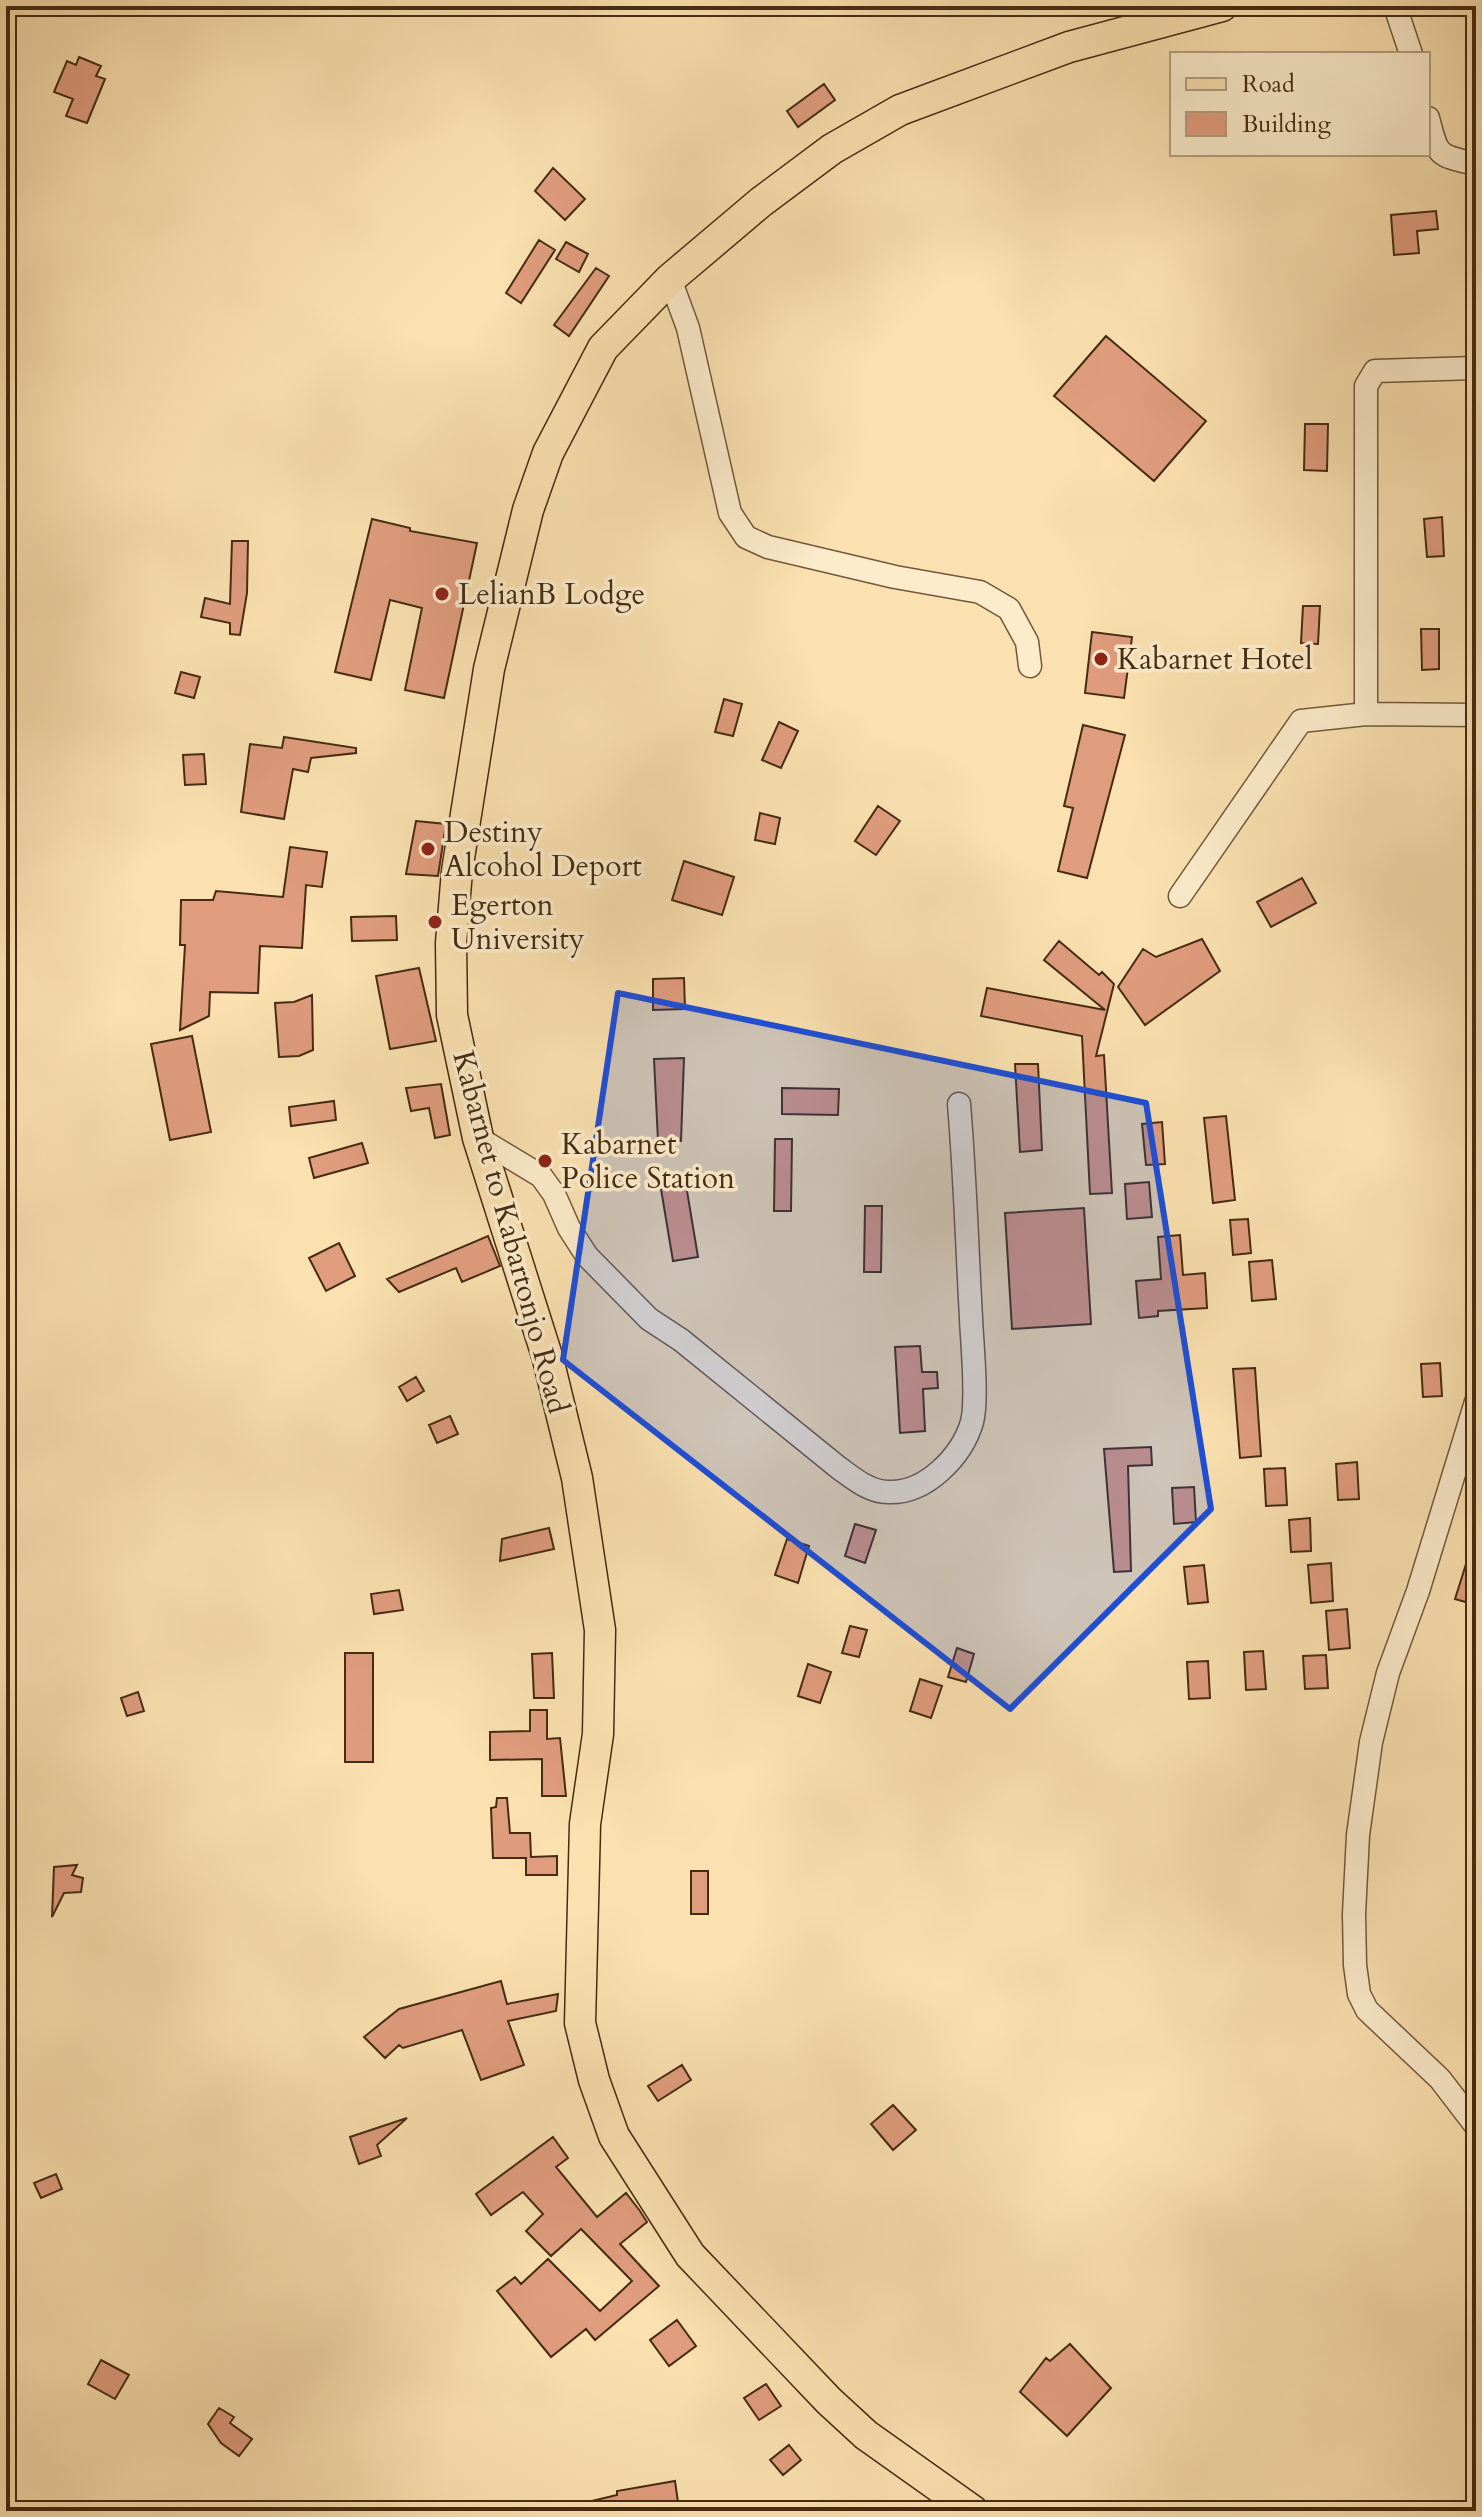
<svg xmlns="http://www.w3.org/2000/svg" width="1482" height="2517" viewBox="0 0 1482 2517" font-family="Cardo,serif">
<style>
.building{fill:#e09d7e;stroke:#452b12;stroke-width:2}
.lines{fill:none;stroke-linecap:round;stroke-linejoin:round}
.minor-casing{stroke:#72583a;stroke-width:25}
.major-casing{stroke:#452b12;stroke-width:33}
.minor{stroke:#fceccc;stroke-width:22}
.major{stroke:#fbe1b0;stroke-width:30}
.marked{fill:#1d4ed8;fill-opacity:0.2;stroke:#1d4ed8;stroke-width:6;stroke-linejoin:round}
.poi-dot{fill:#8f2418;stroke:#fceccc;stroke-width:3}
.labels{text-anchor:middle;stroke-width:7;stroke-linejoin:round;paint-order:stroke}
.poi-label{font-size:30px;fill:#452b12;stroke:#fceccc;text-anchor:start}
.street-label{font-size:30px;fill:#452b12;stroke:#fceccc}
</style>
<rect width="100%" height="100%" fill="#fbe1b0"/>
<filter id="stains"><feTurbulence type="fractalNoise" baseFrequency=".0025" numOctaves="4"/><feColorMatrix values="0 0 0 0 .2 0 0 0 0 .09 0 0 0 0 .02 0 0 0 .5 -.17"/></filter>
<radialGradient id="worn" r=".72"><stop offset=".6" stop-color="#630" stop-opacity="0"/><stop offset="1" stop-color="#630" stop-opacity=".3"/></radialGradient>
<path class="building" d="M79 57 101 66 96 76 105 79 87 123 66 116 73 99 54 92 67 61 76 65Z
M824 84 835 100 798 127 787 111Z
M553 168 585 199 565 220 535 191Z
M1436 211 1438 229 1417 231 1419 253 1394 255 1391 215Z
M539 240 555 250 521 303 506 293Z
M566 242 588 254 579 272 556 259Z
M596 268 609 276 569 336 554 325Z
M1106 336 1206 421 1154 481 1054 396Z
M1305 424H1328L1327 471 1304 470Z
M1442 517 1444 556 1427 557 1424 519Z
M372 519 410 528V531L477 543 444 698 405 690 422 608 390 600 371 680 335 672Z
M232 541H248L247 593 240 635 230 634V623L201 617 205 598 230 604Z
M1303 606H1320L1318 644 1301 643Z
M1421 629H1439V669L1422 670Z
M1092 632 1132 637 1124 698 1085 693Z
M181 672 200 677 194 698 175 693Z
M724 699 742 704 733 736 715 732Z
M779 722 798 731 781 768 762 760Z
M1083 725 1125 735 1087 878 1058 871 1073 808 1064 806Z
M284 737 356 748V753L311 758 308 772 293 769 284 819 241 812 250 744 282 748Z
M204 754 206 784 185 785 183 755Z
M878 806 900 821 876 855 855 841Z
M760 813 780 818 775 844 755 840Z
M416 821 446 824 438 876 406 874Z
M290 847 327 852 322 887 306 885 302 948 260 946 258 993 210 992 209 1016 180 1030 185 945H180L181 900H213L216 891 283 897Z
M684 861 734 877 722 915 672 900Z
M1302 878 1316 903 1271 927 1257 902Z
M396 916 397 940 352 941 351 917Z
M1202 939 1220 971 1145 1025 1118 987 1143 949 1156 957Z
M1059 941 1099 975 1102 972 1114 984 1096 1056 1104 1055 1112 1193 1090 1194 1082 1036 981 1016 987 988 1105 1010 1044 960Z
M419 968 436 1041 390 1049 376 976Z
M684 978 685 1009 653 1010V979Z
M312 995 313 1050 299 1056 279 1057 275 1003 294 1002Z
M192 1036 211 1132 170 1140 151 1044Z
M684 1058 681 1141H658L654 1059Z
M1015 1064H1038L1042 1150 1020 1152Z
M441 1084 450 1135 435 1138 429 1108 411 1111 406 1088Z
M782 1088 839 1089 838 1115 782 1114Z
M334 1101 336 1120 291 1126 289 1107Z
M1226 1116 1235 1200 1213 1203 1204 1118Z
M1162 1122 1165 1164 1146 1165 1142 1124Z
M775 1139H792L791 1211H774Z
M362 1143 368 1163 314 1178 309 1158Z
M1149 1182 1152 1217 1127 1219 1125 1184Z
M686 1185 698 1257 673 1261 661 1189Z
M865 1206H882L881 1272H864Z
M1084 1208 1091 1324 1012 1329 1005 1213Z
M1248 1219 1251 1253 1233 1255 1230 1220Z
M1180 1235 1183 1275 1205 1273 1207 1308 1158 1311V1316L1139 1318 1136 1281 1161 1279 1158 1237Z
M488 1236 500 1266 462 1282 456 1268 399 1292 387 1279Z
M339 1243 355 1276 326 1291 309 1258Z
M1272 1260 1276 1299 1252 1301 1249 1262Z
M920 1346 922 1372H937L938 1388 923 1389 925 1431 900 1433 895 1347Z
M1440 1363 1442 1396 1423 1397 1421 1364Z
M1255 1368 1261 1456 1240 1458 1233 1369Z
M416 1377 424 1391 407 1401 399 1387Z
M450 1416 458 1434 437 1443 429 1425Z
M1151 1447 1152 1465 1128 1466 1131 1571 1114 1572 1104 1449Z
M1357 1462 1359 1499 1338 1500 1336 1464Z
M1285 1468 1287 1505 1266 1506 1264 1469Z
M1194 1487 1196 1522 1174 1524 1172 1488Z
M1310 1518 1311 1551 1291 1552 1289 1520Z
M855 1524 876 1530 865 1563 845 1556Z
M549 1528 554 1549 500 1561 502 1539Z
M787 1539 809 1546 798 1583 775 1575Z
M1472 1545H1476V1605L1455 1599Z
M1331 1563 1333 1601 1311 1603 1308 1565Z
M1204 1565 1208 1602 1188 1604 1184 1567Z
M399 1590 403 1610 374 1614 371 1594Z
M1347 1609 1350 1648 1329 1650 1326 1611Z
M850 1626 867 1630 859 1657 842 1653Z
M957 1648 974 1654 966 1682 948 1677Z
M1263 1651 1266 1689 1246 1690 1244 1652Z
M345 1653H373V1762H345Z
M552 1653 554 1698H534L532 1654Z
M1326 1655 1328 1688 1305 1689 1303 1656Z
M1208 1661 1210 1698 1189 1699 1187 1662Z
M808 1664 831 1672 820 1703 798 1696Z
M920 1679 942 1686 931 1718 910 1711Z
M138 1692 144 1711 127 1716 121 1698Z
M530 1710H547V1739L560 1738 566 1796H542V1759L490 1760V1732L530 1731Z
M497 1798H507L510 1833H530L531 1857 557 1856V1875H526V1858H493L491 1808 496 1807Z
M77 1865 72 1875 83 1878 81 1892 64 1893 52 1917 54 1867Z
M691 1871H708V1914H691Z
M501 1981 507 2004 558 1994 556 2011 508 2021 524 2065 481 2080 462 2030 403 2048 399 2045 385 2058 364 2037 399 2009Z
M682 2065 691 2080 658 2101 648 2086Z
M893 2105 916 2130 893 2150 871 2124Z
M407 2118 377 2145 381 2156 359 2164 350 2137Z
M553 2137 568 2158 556 2167 597 2217 626 2193 640 2211 647 2222 620 2244 659 2286 595 2340 586 2329 551 2357 497 2291 515 2277 521 2284 548 2259 600 2311 632 2281 581 2229 551 2256 526 2231 543 2214 523 2192 491 2215 476 2194Z
M56 2174 62 2189 41 2198 34 2183Z
M677 2320 696 2346 669 2366 650 2340Z
M1070 2344 1111 2388 1067 2436 1020 2392 1046 2358 1050 2361Z
M101 2360 129 2375 115 2399 88 2384Z
M766 2384 781 2406 759 2420 744 2398Z
M219 2408 234 2417 230 2423 252 2439 239 2456 221 2443 208 2424Z
M789 2445 801 2460 783 2475 770 2460Z
M675 2481 678 2502 665 2511H580L579 2504 617 2495V2491Z"/>
<g class="lines">
<defs>
<path id="minor" d="M1395 6 1411 54
M1428 118C1438 157 1437 155 1476 164
M670 279 688 328 730 513 746 537 768 547 895 577 980 592 1009 609 1027 642 1030 666
M1476 368 1375 371 1366 386V714L1476 715
M1180 896 1301 721 1366 714
M478 1138 541 1176 554 1194 569 1228 587 1256 649 1319 681 1340 839 1468C853 1478 869 1492 888 1492 926 1494 962 1456 972 1422 978 1399 972 1344 971 1318 967 1246 965 1175 959 1104
M1476 1402 1418 1591 1388 1673 1371 1742 1358 1835 1354 1914 1355 1965 1359 1994 1367 2010 1440 2079 1476 2126"/>
<path id="major" d="M973 2511 866 2435 829 2401 690 2255 614 2136 594 2080 580 2023 585 1824 598 1734 600 1630 577 1478 548 1359 478 1138 452 1015 451 943 457 871 489 669 528 510 548 453 603 348 670 279 761 202 832 149 900 110 1069 47 1222 6"/>
</defs>
<use href="#minor" class="minor-casing"/>
<use href="#major" class="major-casing"/>
<use href="#minor" class="minor"/>
<use href="#major" class="major"/>
</g>
<path class="marked" d="M618 993 1146 1103 1211 1509 1010 1709 563 1360Z"/>
<g class="poi-dot">
<circle cx="442" cy="594" r="8"/>
<circle cx="1101" cy="659" r="8"/>
<circle cx="428" cy="849" r="8"/>
<circle cx="435" cy="922" r="8"/>
<circle cx="545" cy="1161" r="8"/>
</g>
<g class="labels">
<g class="poi-label">
<text x="458" y="604">LelianB Lodge</text>
<text x="1117" y="669">Kabarnet Hotel</text>
<text x="444" y="842">Destiny<tspan x="444" dy="34">Alcohol Deport</tspan></text>
<text x="451" y="915">Egerton<tspan x="451" dy="34">University</tspan></text>
<text x="561" y="1154">Kabarnet<tspan x="561" dy="34">Police Station</tspan></text>
</g>
<g class="street-label">
<text transform="translate(511 1232) rotate(75)" y="10">Kabarnet to Kabartonjo Road</text>
</g>
</g>
<rect width="1482" height="2517" fill="none" stroke="#fbe1b0" stroke-width="32"/>
<rect x="8" y="8" width="1466" height="2501" fill="none" stroke="#452b12" stroke-width="4"/>
<rect x="16" y="16" width="1450" height="2485" fill="none" stroke="#452b12" stroke-width="2"/>
<rect x="1170" y="52" width="260" height="104" fill="#fceccc" stroke="#b39f82" stroke-width="2"/>
<rect x="1186" y="78" width="40" height="12" fill="#fbe1b0" stroke="#b39f82" stroke-width="2"/>
<text x="1242" y="92" font-size="24" fill="#452b12">Road</text>
<rect x="1186" y="112" width="40" height="24" fill="#e09d7e" stroke="#b39f82" stroke-width="2"/>
<text x="1242" y="132" font-size="24" fill="#452b12">Building</text>
<rect width="100%" height="100%" filter="url(#stains)"/>
<rect width="100%" height="100%" fill="url(#worn)"/>
</svg>
